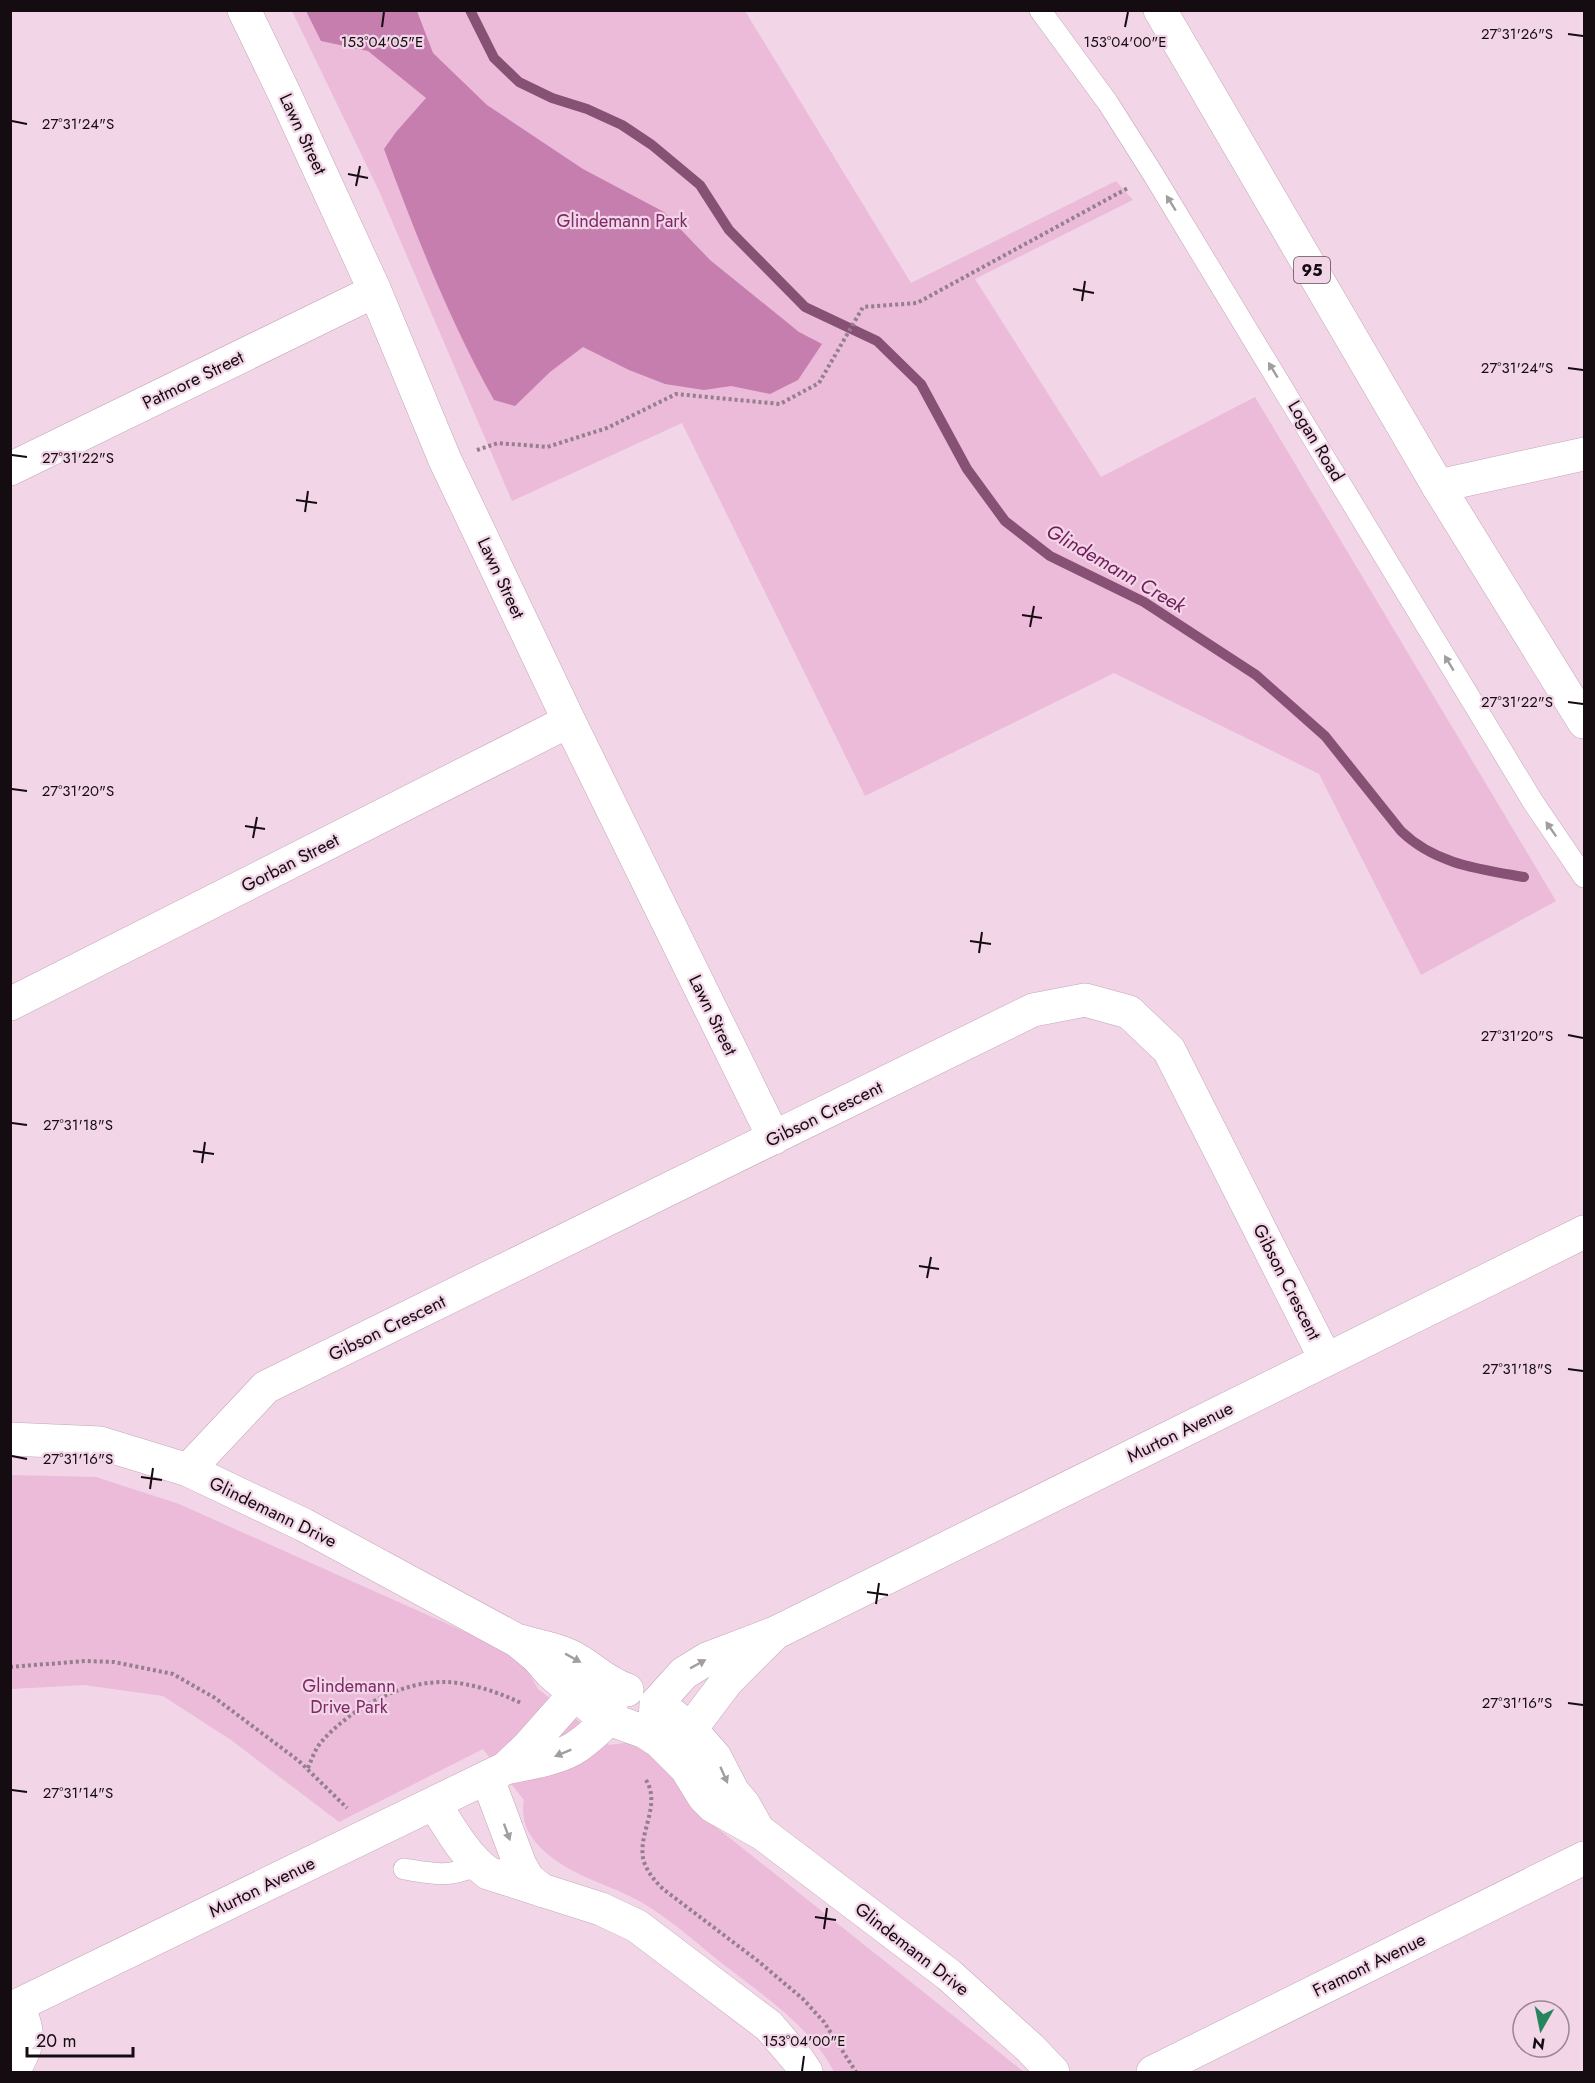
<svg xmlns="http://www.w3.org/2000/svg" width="1595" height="2083" viewBox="0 0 1595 2083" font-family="Jost,sans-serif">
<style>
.green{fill:#ebbbd9}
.forest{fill:#c67eae}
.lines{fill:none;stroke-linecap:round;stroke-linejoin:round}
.stream{stroke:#865174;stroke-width:10}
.service-casing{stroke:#c3a7b8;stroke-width:22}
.minor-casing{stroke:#c3a7b8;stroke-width:34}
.tertiary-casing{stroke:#c3a7b8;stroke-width:34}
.primary-casing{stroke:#c3a7b8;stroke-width:34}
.path{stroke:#947f8c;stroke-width:4;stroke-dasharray:3 3;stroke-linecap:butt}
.service{stroke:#fff;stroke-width:21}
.minor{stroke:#fff;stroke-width:33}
.tertiary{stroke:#fff;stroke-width:33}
.primary{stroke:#fff;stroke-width:33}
.oneway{fill:#a19ea0}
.ticks{fill:none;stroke:#150c12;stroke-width:2}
.labels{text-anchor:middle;stroke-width:4.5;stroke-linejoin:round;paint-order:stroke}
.shield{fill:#f2d5e7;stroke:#574852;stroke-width:1.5}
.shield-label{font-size:16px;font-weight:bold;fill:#150c12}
.street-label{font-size:18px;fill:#150c12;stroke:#f2d5e7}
.park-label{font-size:18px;fill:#7e2967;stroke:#f2d5e7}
.water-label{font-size:20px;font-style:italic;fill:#701b5a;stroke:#f2d5e7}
.ticks-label{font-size:15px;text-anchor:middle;fill:#150c12;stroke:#f2d5e7;stroke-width:4.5;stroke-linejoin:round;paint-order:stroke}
</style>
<rect width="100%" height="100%" fill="#f2d5e7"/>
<path class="green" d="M292 11H745L911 283 1116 181 1133 200 975 279 1101 477 1255 397 1556 901 1421 975 1319 774 1114 673 865 796 682 423 512 501 380 193Z
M10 1475 96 1477 179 1504 506 1650 526 1668 538 1689 609 1745 632 1742 653 1754 701 1813 716 1827 1024 2072H834C809 2023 756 1991 714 1957 691 1938 667 1917 641 1902 609 1884 573 1877 545 1852 529 1837 520 1822 524 1800L483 1749 339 1822 231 1740 163 1696 84 1685 11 1689Z"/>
<path class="forest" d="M306 11H417L433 53 487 105 583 169 664 212 710 260 799 332 822 344 798 380 770 394 731 386 704 390 665 384 629 370 583 347 550 372 515 406 494 400C449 320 416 235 384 149L396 132 426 98 368 51 321 41Z"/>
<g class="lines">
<path class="stream" d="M470 10 494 58 519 82 552 98 587 109 622 125 652 145 700 185 729 230 805 307 877 341 921 384 967 469 1005 521 1050 556 1144 602 1256 675 1325 736 1401 831C1435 864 1479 869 1524 877"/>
<defs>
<path id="service" d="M1040 10 1108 103 1153 174 1533 802 1584 877
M404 1869C435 1874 447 1878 478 1865"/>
<path id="minor" d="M244 10 286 97 375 291 445 460 569 721 774 1138
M10 469 375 291
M10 1004 569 721
M10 1439 100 1443 188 1470 304 1525 518 1641 537 1657 550 1672 594 1710 609 1719 645 1732 659 1741 686 1768 704 1797 713 1806 763 1834 949 1975 1030 2048 1053 2072
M188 1470 266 1387 1033 1010 1085 1000 1129 1012 1169 1050 1326 1360
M775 1633 727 1681 690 1730 654 1738 656 1704 684 1673 707 1659 775 1633 1584 1232
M520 1641C536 1646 554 1648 570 1656 591 1666 603 1682 627 1690
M674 1716 694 1733 715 1757 733 1792 744 1805 757 1828
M487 1777 520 1865 528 1879 543 1891
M434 1803C450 1828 464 1855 488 1873L601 1909 637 1926 769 2026 798 2060 806 2072
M10 2009 506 1768C528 1763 553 1760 573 1749 587 1741 598 1729 609 1719L613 1685 575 1694 528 1747 506 1768
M13 2072C29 2042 31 2038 18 2006
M1153 2072 1584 1858"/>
<path id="tertiary" d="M1438 486 1584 454"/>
<path id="primary" d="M1160 10 1438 486 1584 722"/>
</defs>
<use href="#service" class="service-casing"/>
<use href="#minor" class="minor-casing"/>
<use href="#tertiary" class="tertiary-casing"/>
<use href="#primary" class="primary-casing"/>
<path class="path" d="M477 450 498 443 547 447 607 428 676 394 780 404 819 383 863 307 917 303 1128 188
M10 1667 85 1661 114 1662 173 1674 215 1698 299 1761 347 1808
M308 1768C312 1758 316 1747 323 1740 352 1708 401 1681 446 1682 471 1683 498 1692 521 1703
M646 1780C662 1806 636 1835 644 1862 648 1873 655 1881 663 1889L758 1961 803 1999 824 2022 856 2072"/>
<use href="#service" class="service"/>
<use href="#minor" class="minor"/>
<use href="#tertiary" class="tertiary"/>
<use href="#primary" class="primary"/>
</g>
<defs><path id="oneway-solid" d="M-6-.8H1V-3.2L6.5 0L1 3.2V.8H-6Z" transform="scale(1.5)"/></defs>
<g class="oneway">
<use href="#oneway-solid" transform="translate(1171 203) rotate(-122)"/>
<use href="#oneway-solid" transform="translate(1273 370) rotate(-121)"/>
<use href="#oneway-solid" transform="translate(1449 663) rotate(-121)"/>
<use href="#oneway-solid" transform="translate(1551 829) rotate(-125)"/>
<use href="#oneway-solid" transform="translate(573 1658) rotate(29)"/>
<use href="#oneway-solid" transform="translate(698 1664) rotate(-29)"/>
<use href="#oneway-solid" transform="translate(563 1753) rotate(158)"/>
<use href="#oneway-solid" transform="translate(724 1775) rotate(66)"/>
<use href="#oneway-solid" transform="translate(507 1832) rotate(70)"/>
</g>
<path class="ticks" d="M382 27 384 12M1125 27 1128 12M1568 34 1583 36M12 121 27 124M348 174 368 178M356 186 360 166M1073 289 1094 293M1082 301 1085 281M1568 368 1583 370M12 455 27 457M296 500 317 503M305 512 308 491M1022 615 1042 618M1030 627 1034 606M1568 702 1583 704M12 789 27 791M245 826 265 829M253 838 257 817M970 941 991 944M979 953 982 932M1568 1035 1583 1038M12 1123 27 1125M193 1151 214 1154M202 1163 205 1142M919 1266 939 1269M927 1278 931 1257M1568 1369 1583 1371M12 1456 27 1459M141 1477 162 1480M150 1489 153 1468M867 1592 888 1595M876 1604 879 1583M1568 1703 1583 1705M12 1790 27 1792M815 1917 836 1920M824 1929 827 1908M802 2071 804 2056"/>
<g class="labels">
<rect class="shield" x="1294" y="257" width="36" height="26" rx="4.5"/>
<g class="shield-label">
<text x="1312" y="276">95</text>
</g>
<g class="street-label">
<text transform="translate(303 134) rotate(65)" y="6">Lawn Street</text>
<text transform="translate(193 380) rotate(-26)" y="6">Patmore Street</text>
<text transform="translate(1316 441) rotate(59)" y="6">Logan Road</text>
<text transform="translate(501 578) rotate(65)" y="6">Lawn Street</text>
<text transform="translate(290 863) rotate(-27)" y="6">Gorban Street</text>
<text transform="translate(713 1015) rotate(64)" y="6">Lawn Street</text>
<text transform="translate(824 1114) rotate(-26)" y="6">Gibson Crescent</text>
<text transform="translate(1287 1282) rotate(63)" y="6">Gibson Crescent</text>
<text transform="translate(387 1328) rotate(-26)" y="6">Gibson Crescent</text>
<text transform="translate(1180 1432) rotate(-26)" y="6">Murton Avenue</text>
<text transform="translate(273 1512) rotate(26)" y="6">Glindemann Drive</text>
<text transform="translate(262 1887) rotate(-26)" y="6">Murton Avenue</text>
<text transform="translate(912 1949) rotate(38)" y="6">Glindemann Drive</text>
<text transform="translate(1369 1965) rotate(-26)" y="6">Framont Avenue</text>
</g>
<g class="park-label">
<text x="622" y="227">Glindemann Park</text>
<text x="349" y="1692">Glindemann<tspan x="349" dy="21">Drive Park</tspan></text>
</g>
<g class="water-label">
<text transform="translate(1116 568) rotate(30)" y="7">Glindemann Creek</text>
</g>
</g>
<g class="ticks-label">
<text x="1517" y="39">27°31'26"S</text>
<text x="382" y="47">153°04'05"E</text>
<text x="1125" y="47">153°04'00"E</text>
<text x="78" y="129">27°31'24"S</text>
<text x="1517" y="373">27°31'24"S</text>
<text x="78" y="463">27°31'22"S</text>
<text x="1517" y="707">27°31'22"S</text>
<text x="78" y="796">27°31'20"S</text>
<text x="1517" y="1041">27°31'20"S</text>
<text x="78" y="1130">27°31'18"S</text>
<text x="1517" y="1374">27°31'18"S</text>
<text x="78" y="1464">27°31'16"S</text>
<text x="1517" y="1708">27°31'16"S</text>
<text x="78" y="1798">27°31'14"S</text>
<text x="804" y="2046">153°04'00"E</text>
</g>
<rect width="1595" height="2083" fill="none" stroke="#150c12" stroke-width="24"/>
<g transform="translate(1541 2029) rotate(189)"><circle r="28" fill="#f2d5e7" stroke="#9a8592" stroke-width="1.5"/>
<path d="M0-4.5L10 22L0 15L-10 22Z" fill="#26855c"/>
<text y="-9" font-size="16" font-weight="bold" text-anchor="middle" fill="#150c12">N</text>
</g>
<path d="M27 2047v9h106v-9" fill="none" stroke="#150c12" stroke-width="3"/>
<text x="36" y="2047" font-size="18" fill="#150c12" stroke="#f2d5e7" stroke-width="4.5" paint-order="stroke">20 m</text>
</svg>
